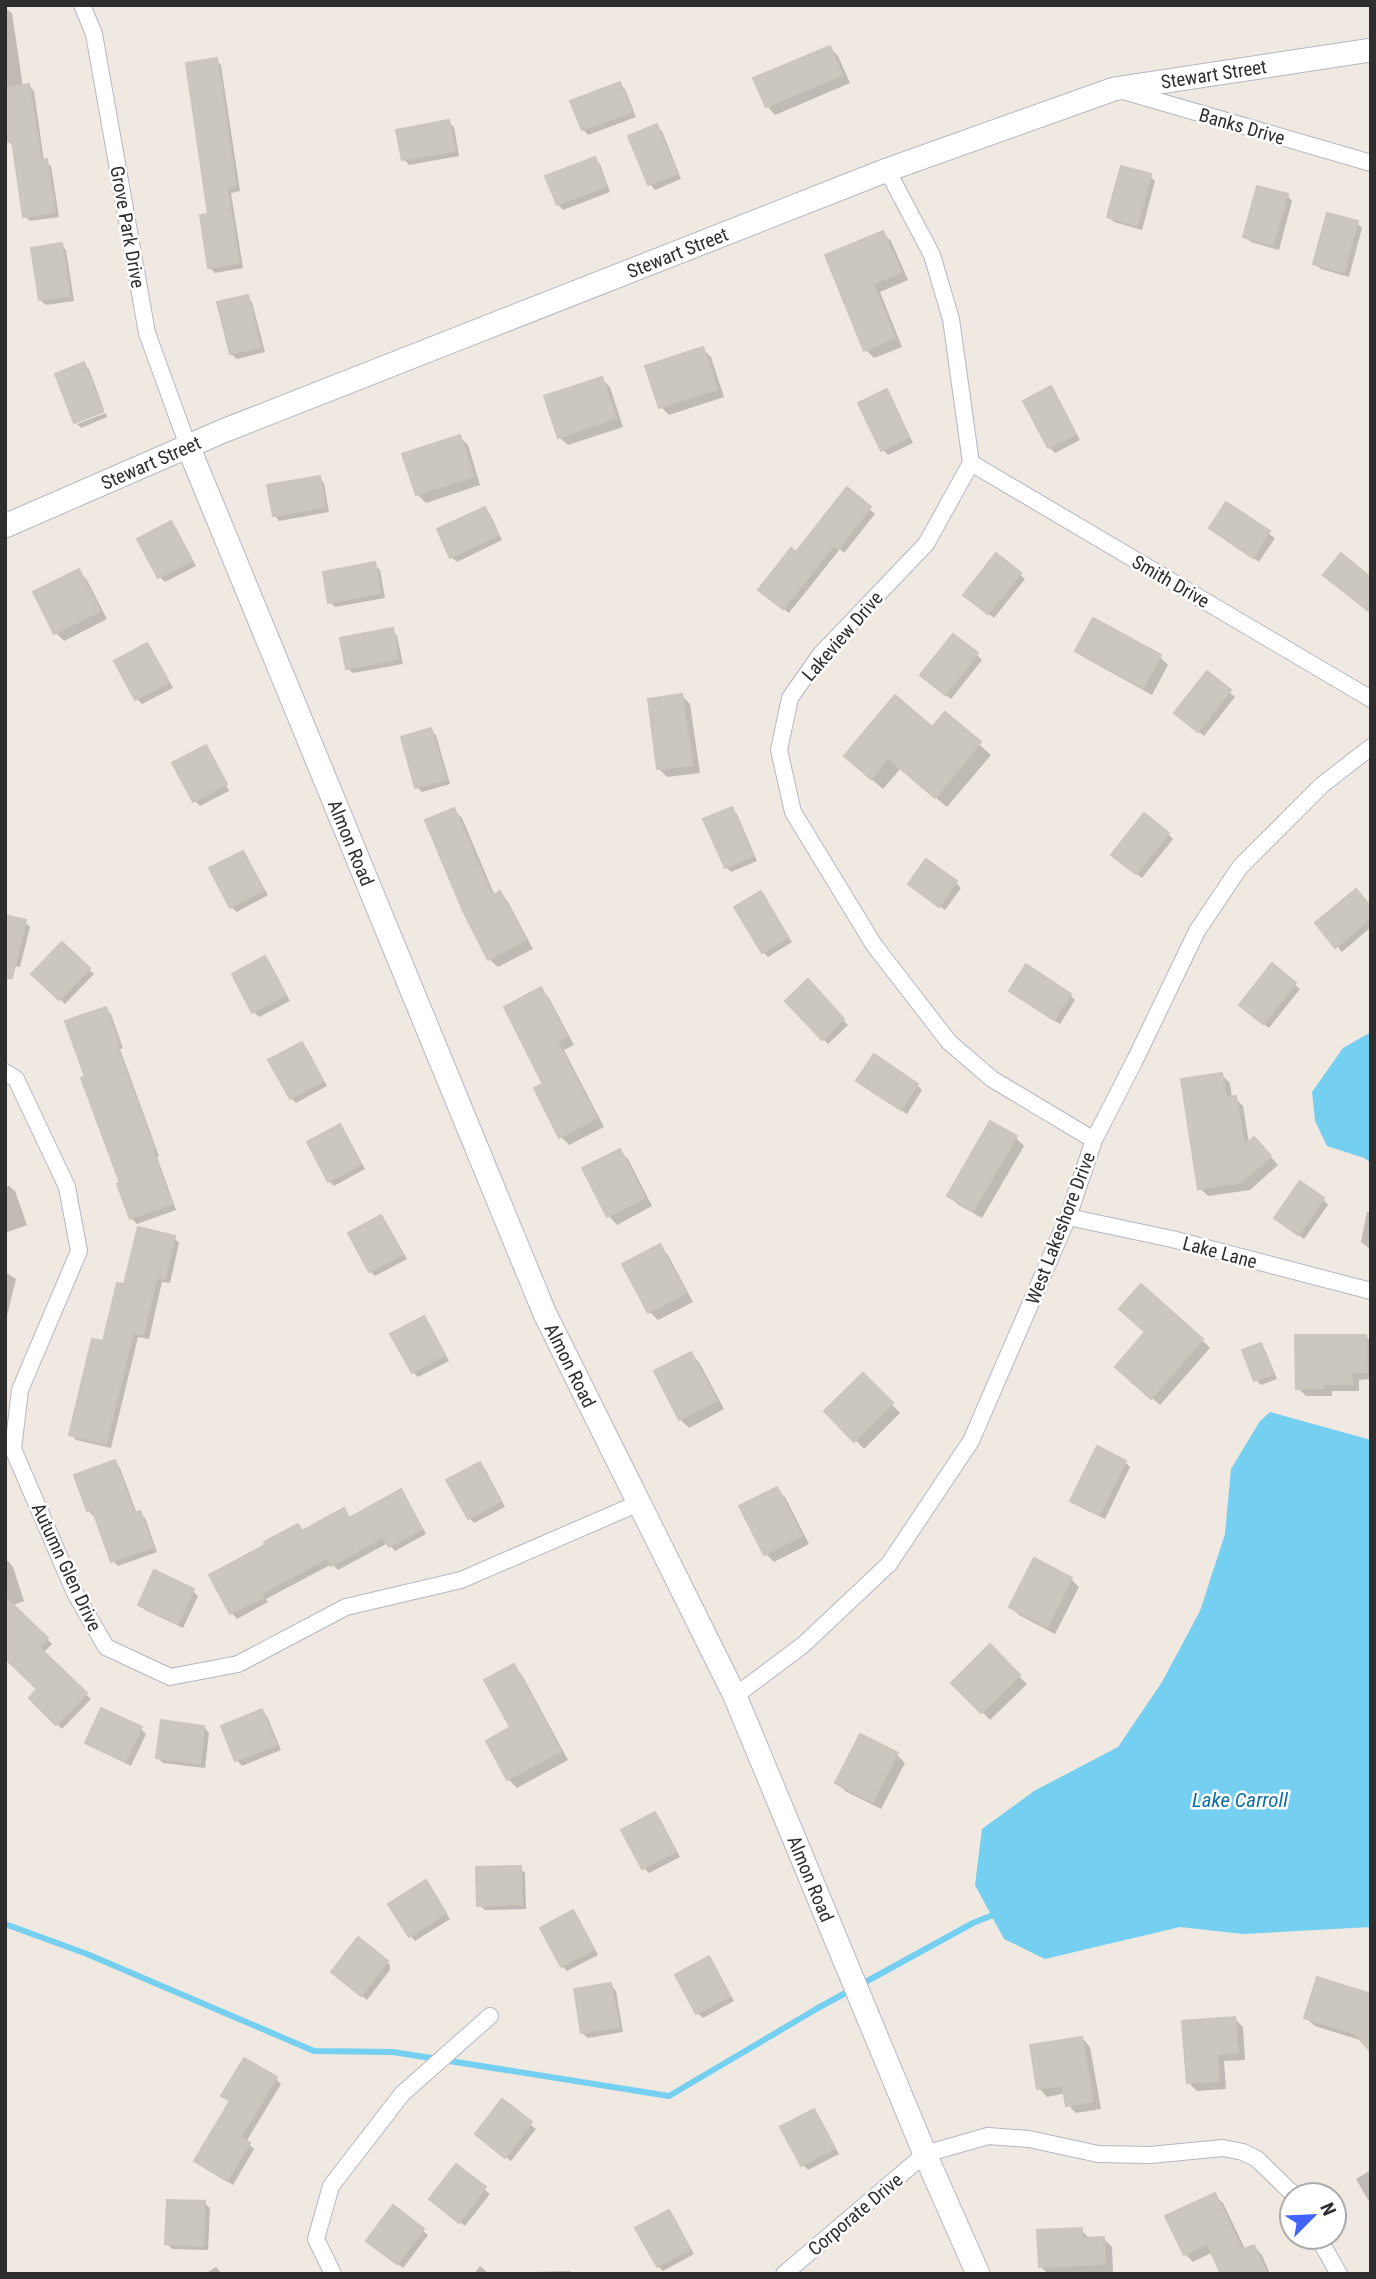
<svg xmlns="http://www.w3.org/2000/svg" width="1376" height="2279" viewBox="0 0 1376 2279" font-family="'Roboto Condensed',sans-serif">
<style>
.water{fill:#75cff0}
.shadow{fill:#0003}
.lines{fill:none;stroke-linecap:round;stroke-linejoin:round}
.stream{stroke:#75cff0;stroke-width:6}
.building{fill:#cbc7bf;stroke:#cbc5ba;stroke-width:2}
.street-casing{stroke:#b4b7c1;stroke-width:18}
.secondary-casing{stroke:#b4b7c1;stroke-width:25}
.street{stroke:#fff;stroke-width:16}
.secondary{stroke:#fff;stroke-width:23}
.labels{text-anchor:middle;stroke-width:5;stroke-linejoin:round;paint-order:stroke}
.street-label{font-size:19px;fill:#2e2e2e;stroke:#fff}
.water-label{font-size:21px;font-style:italic;fill:#0d6fa3;stroke:#fff}
</style>
<rect width="100%" height="100%" fill="#efe9e1"/>
<path class="water" d="M1371 1032V1163L1364 1158 1327 1146 1315 1121 1312 1092 1343 1048Z
M1270 1412 1371 1440V1927L1243 1934 1180 1927 1045 1959 1004 1939 975 1885 982 1829 1034 1791 1118 1747 1162 1682 1200 1611 1225 1534 1231 1469 1260 1421Z"/>
<path class="shadow" d="M5 8 12 13 23 87 29 86 34 91 44 161 51 166 59 217 30 221 25 216 13 146 8 141 5 122Z
M830 48 838 56 850 83 775 115 767 106Z
M216 60 221 65 240 191 231 193 243 268 215 273 209 267Z
M620 84 625 89 636 117 588 135 583 129Z
M448 122 454 127 459 156 409 165 404 159Z
M657 126 662 131 681 179 655 190 650 184Z
M595 159 600 164 610 192 563 210 558 204Z
M1150 176 1155 181 1142 230 1114 222 1109 217Z
M1287 195 1292 201 1279 250 1251 242 1245 237Z
M1357 223 1362 228 1349 277 1321 269 1315 264Z
M883 233 891 241 908 280 880 292 902 347 874 358 866 350 827 256Z
M61 245 66 250 74 301 46 305 40 300Z
M247 297 252 302 265 352 237 359 231 354Z
M703 349 711 357 724 397 669 415 661 407Z
M83 364 89 369 104 410 76 423 57 375Z
M602 379 610 387 623 427 568 445 559 437Z
M1051 389 1056 394 1080 440 1055 453 1049 447 1026 402Z
M886 391 891 397 913 443 888 455 883 450Z
M106 413 107 417 81 428 77 424Z
M460 437 468 445 480 485 426 503 417 494Z
M319 478 324 483 329 512 279 521 274 515Z
M847 490 875 514 844 553 840 549 789 613 766 595Z
M1226 505 1275 538 1259 562 1211 528Z
M484 509 490 514 502 540 457 562 451 557Z
M171 523 176 528 196 566 165 582 160 577 139 540Z
M374 564 380 570 385 598 335 607 330 602Z
M79 571 87 580 107 619 64 641 56 633Z
M1020 574 1025 579 994 618 971 600Z
M392 630 397 636 403 664 353 673 347 668Z
M147 645 152 650 173 688 142 704 137 699Z
M1077 650 1160 657 1168 665 1152 695 1085 658Z
M977 655 982 660 951 699 927 680Z
M1207 673 1235 697 1204 736 1181 718Z
M682 696 690 704 700 773 667 777 659 769Z
M945 714 991 755 947 807 901 768 883 789 857 767 932 730Z
M430 730 436 735 450 784 422 792 417 787Z
M206 747 229 791 200 806 195 801 175 764Z
M731 809 737 814 757 861 731 872 726 867Z
M454 810 462 818 495 896 500 893 508 902 533 949 498 967 489 959Z
M1168 834 1173 839 1142 878 1119 860Z
M242 853 247 858 268 895 237 912 231 907Z
M956 883 961 888 945 910 915 889Z
M760 893 792 942 768 957 763 952Z
M1371 909V927L1342 952 1337 946Z
M25 922 30 927 20 967 5 964Z
M62 944 94 974 65 1004 34 974Z
M265 958 270 963 290 1001 259 1017 254 1012Z
M1272 966 1300 989 1269 1028 1246 1010Z
M808 982 848 1025 828 1044 788 1001Z
M541 990 549 998 574 1045 564 1050 604 1127 569 1145 561 1137 546 1084Z
M1070 995 1075 1000 1060 1024 1017 996Z
M106 1009 111 1014 123 1048 120 1049 159 1156 157 1157 176 1210 137 1224 132 1219 119 1185 122 1184 87 1078Z
M302 1044 307 1049 327 1086 296 1103 291 1098Z
M1222 1075 1230 1083 1232 1098H1235L1243 1106 1249 1143 1262 1147 1278 1165 1250 1190 1208 1196 1200 1188Z
M917 1085 922 1090 907 1114 864 1086Z
M340 1127 345 1132 365 1169 334 1186 329 1181Z
M1016 1138 1024 1146 982 1218 957 1204 949 1195Z
M619 1151 628 1159 652 1206 617 1225 609 1216 584 1169Z
M9 1186 15 1191 27 1225 5 1233V1187Z
M1323 1199 1328 1205 1304 1239 1276 1218Z
M1367 1212H1371V1250L1361 1242Z
M381 1217 386 1222 407 1259 375 1276 370 1271Z
M174 1238 179 1243 170 1283 162 1282 149 1339 138 1337 111 1448 76 1440 71 1434 125 1287Z
M660 1246 668 1255 693 1302 658 1320 650 1312Z
M5 1272 16 1279 6 1320 5 1319Z
M424 1318 429 1323 449 1361 418 1377 413 1372Z
M1366 1336 1371 1341V1379L1359 1380V1391H1332V1396H1306L1298 1388Z
M1202 1340 1210 1348 1160 1405 1126 1375Z
M1260 1345 1265 1350 1277 1379 1261 1385 1256 1380Z
M691 1354 699 1362 724 1409 689 1428 680 1419Z
M863 1375 900 1413 864 1449 827 1411Z
M115 1462 120 1468 137 1514 139 1513 145 1518 157 1552 118 1566 113 1561 96 1515 93 1516 88 1510Z
M1125 1462 1130 1467 1105 1519 1078 1506 1073 1500Z
M480 1464 485 1469 505 1507 474 1523 469 1518Z
M776 1489 785 1497 809 1544 774 1562 766 1554 741 1507Z
M400 1492 406 1497 426 1534 395 1551 388 1543 338 1570 332 1564 266 1599 268 1602 237 1619 232 1613 212 1576 268 1546 297 1526 303 1532 343 1511 350 1519Z
M8 1561 13 1567 24 1601 5 1608V1562Z
M1071 1579 1079 1587 1055 1634 1019 1615 1011 1607Z
M193 1591 198 1596 183 1628 145 1610 140 1605Z
M20 1614 52 1644 43 1653 91 1699 62 1729 31 1698 40 1689Z
M990 1647 1027 1684 990 1720 954 1683Z
M514 1666 522 1675 568 1760 517 1788 508 1779 488 1742 512 1728Z
M262 1711 267 1716 281 1750 242 1766 237 1760Z
M204 1727 209 1733 205 1768 163 1763 158 1758Z
M141 1729 146 1734 131 1766 93 1747 87 1742Z
M897 1755 905 1763 881 1809 845 1791 837 1782Z
M655 1814 660 1819 680 1857 649 1873 644 1868Z
M520 1868 525 1873 526 1909 485 1910 479 1905Z
M426 1883 450 1919 415 1941 410 1935Z
M573 1912 578 1917 598 1955 567 1971 562 1966Z
M384 1959 390 1965V1970L367 2000 339 1977Z
M708 1959 714 1964 734 2001 703 2018 697 2013Z
M1318 1979 1363 2041 1315 2026 1306 2018Z
M611 1985 616 1991 623 2032 588 2038 582 2033Z
M1235 2019 1243 2027 1245 2060 1224 2061 1226 2089 1197 2091 1188 2082Z
M1082 2038 1090 2047 1101 2109 1076 2113 1068 2105 1066 2093 1047 2097 1039 2088Z
M276 2079 281 2084 246 2142 254 2149 233 2185 196 2161 232 2102 223 2095Z
M502 2101 536 2129 511 2161 482 2139Z
M813 2111 818 2116 839 2154 808 2170 803 2165 782 2128Z
M456 2166 490 2194 465 2226 436 2204Z
M1371 2170V2205L1356 2179Z
M1214 2195 1223 2203 1246 2251 1254 2247 1262 2255 1270 2274H1222L1213 2252 1193 2262 1185 2254Z
M204 2203 210 2208 208 2250 172 2249 167 2244Z
M669 2212 674 2217 694 2254 663 2271 658 2266Z
M422 2230 428 2235 403 2268 374 2246Z
M1081 2230 1089 2238 1104 2239 1112 2247 1113 2272 1048 2274 1040 2266Z
M480 2266 489 2274H474Z
M216 2267 222 2274H205Z
M570 2271 572 2274H528V2272Z"/>
<g class="lines">
<path class="stream" d="M5 1924 87 1954 314 2051 393 2052 669 2096 818 2008 973 1923 998 1913"/>
</g>
<path class="building" d="M830 46 842 75 766 107 753 78Z
M217 58 236 186 227 188 239 263 208 268 200 215 208 214 186 63Z
M620 82 632 112 582 130 570 101Z
M29 84 41 160 47 159 55 212 23 217 12 141 5 142V88Z
M449 120 455 151 402 160 396 130Z
M657 124 677 174 648 185 628 136Z
M595 157 606 186 557 205 545 176Z
M1121 166 1151 174 1137 226 1107 217Z
M1257 186 1288 194 1273 245 1243 237Z
M1327 213 1358 221 1344 272 1313 264Z
M883 231 901 272 873 284 895 338 864 351 825 255Z
M62 243 70 296 39 300 31 248Z
M248 295 260 347 230 354 217 302Z
M703 347 717 389 659 408 645 366Z
M84 362 103 412 74 423 55 374Z
M602 377 616 418 558 438 544 396Z
M1051 386 1076 434 1048 448 1023 401Z
M887 389 909 437 881 451 858 403Z
M460 435 474 476 416 495 402 454Z
M320 476 325 507 273 516 267 485Z
M847 487 871 507 838 549 834 545 783 609 758 590 791 548 796 552Z
M1226 502 1270 531 1253 558 1209 528Z
M485 507 498 535 450 558 437 529Z
M171 521 192 561 158 578 137 539Z
M996 553 1021 573 988 614 963 595Z
M1341 553 1371 578V613L1323 575Z
M375 562 380 593 328 603 323 572Z
M79 569 100 611 54 634 33 592Z
M1093 618 1161 655 1143 688 1075 651Z
M393 628 398 659 346 669 340 638Z
M953 634 978 653 945 695 920 675Z
M147 643 169 682 135 700 114 661Z
M1207 671 1231 690 1198 732 1174 713Z
M682 694 693 765 657 769 648 699Z
M895 695 932 727 945 712 981 742 935 798 888 758 871 779 844 756Z
M431 728 446 779 415 788 401 737Z
M206 745 227 784 193 802 172 763Z
M732 807 753 856 725 868 703 819Z
M454 808 492 896 500 891 526 940 488 960 463 911 425 820Z
M1144 813 1169 833 1136 874 1111 855Z
M243 851 264 890 230 908 209 868Z
M926 859 957 881 939 907 908 884Z
M1356 889 1371 907V918L1335 948 1315 923Z
M761 891 788 937 762 953 734 907Z
M5 915 26 920 12 978H5Z
M62 942 90 968 59 1000 31 974Z
M265 956 286 995 252 1013 232 974Z
M1272 963 1296 983 1263 1024 1239 1005Z
M1026 964 1071 994 1054 1020 1009 991Z
M808 979 844 1019 822 1040 785 1001Z
M541 987 567 1036 557 1041 597 1118 559 1138 534 1088 543 1084 504 1007Z
M106 1007 119 1043 116 1044 155 1150 153 1151 172 1204 130 1219 117 1184 120 1183 81 1078 85 1077 65 1021Z
M302 1042 323 1081 290 1099 268 1060Z
M874 1054 918 1084 901 1110 856 1081Z
M1222 1073 1226 1097 1236 1096 1244 1146 1254 1137 1271 1156 1242 1182 1198 1189 1181 1079Z
M990 1121 1017 1136 973 1211 947 1196Z
M340 1124 361 1164 328 1182 307 1142Z
M620 1149 645 1198 607 1217 582 1168Z
M1300 1181 1324 1198 1298 1235 1274 1218Z
M381 1215 403 1254 369 1272 348 1233Z
M138 1227 175 1236 165 1279 157 1277 143 1335 133 1332 106 1444 69 1435 92 1339 103 1341 117 1283 124 1284Z
M660 1244 686 1293 648 1313 622 1264Z
M1141 1284 1203 1339 1151 1399 1115 1367 1145 1332 1119 1309Z
M424 1316 445 1355 412 1373 390 1334Z
M1295 1335H1366L1367 1372H1351L1352 1384H1324V1388L1296 1389Z
M1261 1343 1273 1374 1254 1381 1242 1350Z
M691 1352 717 1401 679 1420 654 1371Z
M863 1373 893 1403 854 1442 824 1411Z
M1097 1446 1126 1461 1099 1515 1070 1501Z
M115 1460 134 1513 140 1511 153 1547 111 1562 92 1509 87 1511 74 1475Z
M480 1462 501 1501 468 1519 446 1480Z
M777 1487 802 1536 764 1555 739 1506Z
M401 1489 422 1529 389 1547 383 1537 331 1566 327 1558 262 1593 264 1597 230 1614 209 1575 265 1545 264 1542 298 1524 302 1531 344 1508 349 1518Z
M1034 1558 1072 1578 1047 1627 1009 1607Z
M154 1570 194 1589 178 1624 138 1605Z
M5 1597 48 1638 39 1647 87 1693 56 1725 29 1698 37 1689 5 1658Z
M990 1644 1020 1675 981 1713 951 1683Z
M514 1664 561 1751 507 1780 486 1741 510 1727 484 1680Z
M101 1708 142 1727 125 1762 85 1743Z
M262 1709 276 1745 235 1761 221 1726Z
M161 1720 204 1726 200 1764 156 1758Z
M860 1734 898 1753 873 1802 835 1783Z
M655 1812 676 1851 642 1869 621 1830Z
M521 1866 522 1904 477 1906 476 1867Z
M426 1880 446 1913 409 1937 388 1904Z
M573 1910 594 1949 561 1967 540 1928Z
M358 1937 388 1961 361 1996 331 1972Z
M709 1956 730 1996 696 2014 675 1975Z
M1317 1977 1371 1994V2052L1354 2033 1304 2018Z
M611 1983 619 2027 581 2033 574 1989Z
M1235 2017 1238 2052 1217 2054 1219 2081 1187 2083 1182 2021Z
M1082 2037 1093 2101 1066 2106 1062 2085 1037 2089 1030 2045Z
M244 2058 277 2077 241 2137 250 2143 227 2181 194 2161 230 2101 221 2096Z
M502 2099 532 2122 505 2158 475 2134Z
M814 2109 835 2148 801 2166 780 2127Z
M456 2164 486 2187 459 2223 429 2199Z
M1215 2193 1242 2250 1254 2245 1267 2274H1221L1207 2243 1184 2255 1165 2216Z
M167 2200 205 2201 203 2246 165 2244Z
M393 2205 424 2229 397 2264 366 2241Z
M669 2210 690 2249 657 2267 635 2228Z
M1082 2228V2238L1104 2237 1105 2264 1039 2267 1037 2230Z"/>
<g class="lines">
<defs>
<path id="street" d="M82 5 94 34 147 333 188 446
M1120 90 1371 163
M887 170 932 255 951 319 971 463 926 544 820 655 790 698 779 750 793 812 874 945 949 1042 992 1079 1094 1140
M971 463 1371 699
M5 1072 16 1079 67 1187 79 1251 20 1390 13 1449 75 1593 106 1647 170 1677 238 1664 346 1607 461 1580 639 1503
M1068 1217 1172 1239 1371 1291
M735 1696 803 1645 889 1564 971 1441 1068 1217 1094 1140 1134 1062 1197 931 1240 867 1322 785 1371 747
M1318 2237 1339 2274
M333 2274 316 2239 331 2186 402 2094 490 2016
M784 2274 925 2154 988 2136 1029 2139 1098 2154 1150 2155 1223 2148 1243 2152 1257 2159 1294 2195"/>
<g id="secondary">
<path id="s1" d="M188 446 545 1314 735 1696 925 2154 978 2274"/>
<path id="s2" d="M5 526 223 431 887 170 1114 89 1371 50"/>
</g>
</defs>
<use href="#street" class="street-casing"/>
<use href="#secondary" class="secondary-casing"/>
<use href="#street" class="street"/>
<use href="#secondary" class="secondary"/>
</g>
<g class="labels">
<g class="street-label">
<text dy="7" stroke="none"><textPath href="#s2" startOffset="1293">Stewart Street</textPath></text>
<text transform="translate(1242 126) rotate(16)" y="7">Banks Drive</text>
<text transform="translate(128 227) rotate(80)" y="7">Grove Park Drive</text>
<text dy="7" stroke="none"><textPath href="#s2" startOffset="726">Stewart Street</textPath></text>
<text dy="7" stroke="none"><textPath href="#s2" startOffset="159">Stewart Street</textPath></text>
<text transform="translate(1171 581) rotate(30)" y="7">Smith Drive</text>
<text transform="translate(842 636) rotate(-49)" y="7">Lakeview Drive</text>
<text dy="7" stroke="none"><textPath href="#s1" startOffset="429">Almon Road</textPath></text>
<text transform="translate(1060 1228) rotate(-69)" y="7">West Lakeshore Drive</text>
<text transform="translate(1220 1252) rotate(15)" y="7">Lake Lane</text>
<text dy="7" stroke="none"><textPath href="#s1" startOffset="996">Almon Road</textPath></text>
<text transform="translate(67 1567) rotate(65)" y="7">Autumn Glen Drive</text>
<text dy="7" stroke="none"><textPath href="#s1" startOffset="1563">Almon Road</textPath></text>
<text transform="translate(855 2214) rotate(-40)" y="7">Corporate Drive</text>
</g>
<g class="water-label">
<text x="1240" y="1807">Lake Carroll</text>
</g>
</g>
<rect width="1376" height="2279" fill="none" stroke="#2e2e2e" stroke-width="14"/>
<g transform="translate(1313 2216) rotate(66)"><circle r="33" fill="#ffffff" stroke="#ababab" stroke-width="2"/>
<path d="M0-5L12 26L0 18L-12 26Z" fill="#4264fb"/>
<text y="-10" font-size="19" font-weight="bold" text-anchor="middle" fill="#2e2e2e">N</text>
</g>
</svg>
